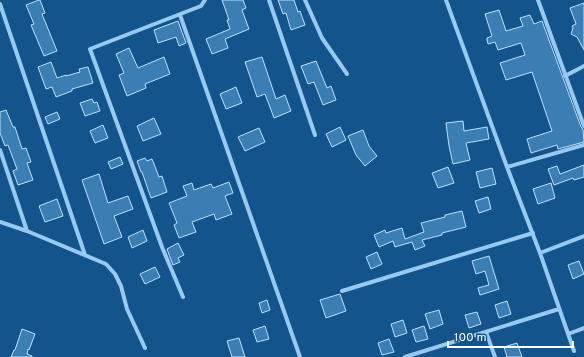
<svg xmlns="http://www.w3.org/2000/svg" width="584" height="357" viewBox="0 0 584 357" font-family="Overpass,sans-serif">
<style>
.building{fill:#3a7eb4;stroke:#bfe1fc}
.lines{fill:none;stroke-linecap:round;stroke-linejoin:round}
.minor{stroke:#98caf1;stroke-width:4}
</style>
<rect width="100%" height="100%" fill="#12548b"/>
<path class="building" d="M39 0H40L45 13 42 14 57 51 44 56 31 25 34 24 26 5Z
M222 0H243L246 8 242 10 249 29 225 39 228 48 212 54 206 39 230 29 227 20H229Z
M278 0H294L298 12 300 11 305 25 291 30 286 13 283 14Z
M584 3V50L577 37 571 34 573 28 572 26 576 24 570 8Z
M499 10 506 31 523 26 520 18 530 15 534 24 542 21 581 127 583 129 584 142 558 149 557 145 531 153 527 139 552 131 532 72 506 80 500 63 525 55 521 43 498 50 495 42 488 44 487 40V38L492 36 485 14Z
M178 21 186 43 179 46 176 37 158 43 154 30Z
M129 48 138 68 164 57 170 74 145 84 146 88 127 96 119 75 124 73 116 54Z
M262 57 276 99 285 95 291 111 274 118 265 94 257 97 245 62Z
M316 61 327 88 331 86 336 100 323 105 314 82 308 84 301 66Z
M51 62 57 78 66 75V76L80 72 79 69 88 67 93 83 72 89V91L56 97 52 87 46 89 38 67Z
M236 87 242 103 226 109 220 94Z
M92 99 94 103 97 102 100 111 85 116 80 103Z
M6 110 13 127H15L22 149 26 148 31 162 27 163 33 180 18 185 13 171 17 169 8 145 5 146 0 133V112Z
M57 112 60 119 48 124 45 117Z
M154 118 161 134 143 141 137 126Z
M463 121 464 131 487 127 489 139 466 143 470 160 453 164 449 146 446 123Z
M103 125 108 138 95 143 90 131Z
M340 127 346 140 332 147 326 134Z
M259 128 265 142 245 151 238 137Z
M363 130 369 146 377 156 365 166 356 155 348 136Z
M120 157 123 164 111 169 108 162Z
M145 158 147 161 152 159 159 177 162 176 167 192 151 198 142 172H141L137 161Z
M584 165V177L574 180 573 178 554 185 548 169 557 166 560 174Z
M448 167 454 183 438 188 432 173Z
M492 168 496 184 480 188 476 172Z
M99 174 108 203 128 196 133 209 114 216 122 237 104 244 82 180Z
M229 182 233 193 225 196 232 214 216 220 214 214 192 222 196 232 179 238 174 225 177 223 169 203 187 196 183 186 192 183 194 190 211 184 213 188Z
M551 183 555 198 538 204 533 189Z
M488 197 491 209 479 213 475 201Z
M57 199 63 216 45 222 39 206Z
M462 211 466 227 442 233V235L422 240 425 246 415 250 412 242 395 247 393 241 379 247 374 235 385 230 386 233 402 228 405 239 424 232 421 223 445 217V215Z
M143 230 147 241 132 248 128 237Z
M178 243 184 255 178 258 180 262 173 265 167 249Z
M377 252 382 264 371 269 366 257Z
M489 256 499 289 480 295 478 288 489 285 485 271 476 274 472 261Z
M579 261 584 274 573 279 568 265Z
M155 267 160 277 145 284 140 274Z
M340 294 346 311 326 318 320 300Z
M267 300 270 310 262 313 259 303Z
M507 301 511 314 499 318 495 305Z
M439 310 443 324 430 329 425 314Z
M477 312 481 324 469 328 465 315Z
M403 320 407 333 395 337 391 324Z
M265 326 269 339 257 342 253 330Z
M424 326 428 339 416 342 412 330Z
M22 329 35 334 29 350 28 349 27 354 32 356V357H11L14 350H15Z
M239 338 245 357H232L227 341Z
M389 339 394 352 382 355 378 343Z
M517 343 522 357H507L504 347Z"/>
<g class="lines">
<path class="minor" d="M269 0 315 135
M305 0 322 38 347 74
M446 0 507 167 540 253 574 351
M538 0 584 126
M0 4 85 255
M180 15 300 357
M565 76 584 66
M0 150 27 231
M507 167 584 145
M0 222 27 231 106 264 115 274 121 286 127 309 145 348
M540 253 584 236
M342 291 533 233
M183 297 162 247 90 49 201 6 205 0
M486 332 495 357
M568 334 584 328
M405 357 559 309"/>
</g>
<path d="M448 341v6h125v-6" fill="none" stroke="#ffffff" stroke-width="2"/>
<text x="454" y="341" font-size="12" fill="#ffffff" stroke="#12548b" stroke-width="3" paint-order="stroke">100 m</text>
</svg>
